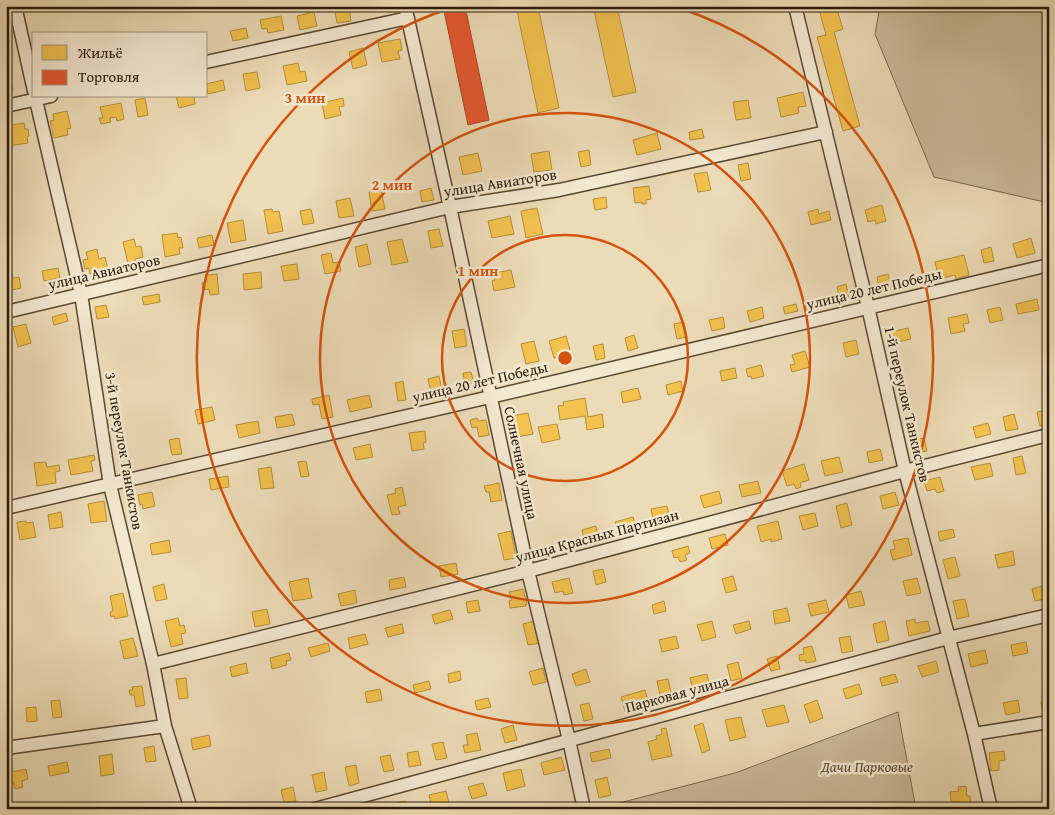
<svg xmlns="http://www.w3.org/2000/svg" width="1055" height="815" viewBox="0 0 1055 815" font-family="'Gentium Book Plus',serif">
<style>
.green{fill:#cbba99;stroke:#7a6a50}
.homes{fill:#f2c14e;stroke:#b68f39}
.shops{fill:#e4572e;stroke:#ac4522}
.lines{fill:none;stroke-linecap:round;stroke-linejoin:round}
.minor-casing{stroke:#5a4a33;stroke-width:15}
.minor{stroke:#f3e8d0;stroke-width:12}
.ring{fill:none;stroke:#d5530c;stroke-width:2.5}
.labels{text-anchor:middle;stroke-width:5;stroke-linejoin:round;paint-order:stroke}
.street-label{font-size:15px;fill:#2a1a07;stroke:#f3e8d0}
.park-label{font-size:15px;font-style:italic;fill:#5a4a33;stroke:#f3e8d0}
.centre{fill:#d5530c;stroke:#f3e8d0;stroke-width:2.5}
.ring-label{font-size:15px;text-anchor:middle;font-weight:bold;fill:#d5530c;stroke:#f3e8d0;stroke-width:5;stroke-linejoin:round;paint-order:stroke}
</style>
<rect width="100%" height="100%" fill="#ecdbb7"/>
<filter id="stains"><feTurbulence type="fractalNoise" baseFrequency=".004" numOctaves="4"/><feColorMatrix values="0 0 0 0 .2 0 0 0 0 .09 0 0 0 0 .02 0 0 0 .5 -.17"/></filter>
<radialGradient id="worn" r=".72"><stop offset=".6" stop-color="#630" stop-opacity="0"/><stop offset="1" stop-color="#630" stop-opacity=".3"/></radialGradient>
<path class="green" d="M880 6H1049V203L934 177 875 34Z
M898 712 916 809H596L735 773Z"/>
<path class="homes" d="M334 6H349L351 21 337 23Z
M516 6H538L559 108 538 113Z
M593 6H617L636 92 613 97Z
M818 6H836L843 29 834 32 860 126 843 131 817 37 826 35Z
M314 12 317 26 300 30 297 16Z
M281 16 284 30 268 33 267 28 262 29 260 20Z
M246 28 248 38 233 41 230 31Z
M400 39 402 50 398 51 400 59 382 62 378 43Z
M363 48 367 65 353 69 349 52Z
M298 63 300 72 305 71 307 81 287 85 283 66Z
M257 72 260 88 246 91 243 74Z
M11 80 13 90 6 91V81Z
M223 80 225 90 208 94 206 84Z
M803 92 806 106 798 107 799 113 781 117 777 98Z
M176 96H194L195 104 179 108Z
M145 98 148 115 138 117 135 100Z
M343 98 344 106 339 107 341 115 325 119 322 103Z
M748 100 751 118 736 120 733 102Z
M121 103 124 119 117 121 116 117 110 118 111 122 101 124 99 118H103L100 107Z
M67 111 71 128 67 129 68 135 54 138 50 121 54 120 53 114Z
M24 123 25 129H28L29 136 27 137 28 143 8 146 6 138V126Z
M702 129 704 138 690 140 689 132Z
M657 133 661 149 637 155 633 140Z
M589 150 591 165 581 167 578 152Z
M549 151 552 170 534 172 531 154Z
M478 153 482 171 463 175 459 157Z
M748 163 751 179 741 181 738 165Z
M707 172 711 190 698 192 694 174Z
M649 186 651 199 646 200V204H642V202L635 203 633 188Z
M431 188 434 200 422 202 420 191Z
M381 190 385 209 372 211 369 192Z
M606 197 607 208 595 210 593 199Z
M350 198 354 216 339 218 336 201Z
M882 205 886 221 876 224 875 220 868 222 865 210Z
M537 208 543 234 526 238 521 211Z
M272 209 273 212 279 211 283 231 268 234 264 210Z
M311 209 314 223 303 225 300 211Z
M818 209 819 214 829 211 831 220 811 225 808 212Z
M510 216 514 234 492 238 488 221Z
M243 220 246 240 231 243 227 223Z
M439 229 443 246 431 248 428 231Z
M177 233 178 238 181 237 183 248H179L180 254 165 257 162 235Z
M212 235 214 245 199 248 197 238Z
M1031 238 1035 253 1017 258 1013 244Z
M134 239 136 247 141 246 143 257 135 259 137 266 129 268 123 242Z
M402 239 408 262 392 265 387 242Z
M367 244 371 264 359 267 355 247Z
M991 247 994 261 984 263 981 250Z
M97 249 99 259 105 257 108 270 90 274 89 268 85 269 83 260 88 259 86 252Z
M331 253 333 263 339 262 341 271 325 274 321 255Z
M964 255 969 275 956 279 955 275 939 279 935 262Z
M297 264 299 279 284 281 281 266Z
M58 268 60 278 44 281 42 271Z
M511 270 515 287 494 291 492 281 495 280 494 273Z
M12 272 13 278 19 277 21 288 6 291V273Z
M261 272 262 288 244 290 243 274Z
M217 274 219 294 210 295 209 289 203 290 202 283 207 282 206 275Z
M888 274 892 289 880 292 877 277Z
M846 284 849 298 840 300 837 287Z
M159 294 160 302 144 305 142 297Z
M1037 299 1039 310 1018 314 1016 304Z
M796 304 798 311 785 314 783 307Z
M106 305 109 317 97 319 95 307Z
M762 307 764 318 750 322 747 311Z
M1000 307 1003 320 990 323 987 310Z
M66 313 68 321 54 325 52 317Z
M967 314 969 323 963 324 965 331 951 334 948 318Z
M723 317 725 328 712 331 709 320Z
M684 322 687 337 677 339 674 324Z
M26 324 31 343 18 347 13 327Z
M908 328 911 339 894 343 891 332Z
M464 329 467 346 455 348 452 331Z
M634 335 638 348 628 351 625 338Z
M566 336 570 350 563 352 564 356 554 358 549 341Z
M856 340 859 354 846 357 843 343Z
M534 341 539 361 526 364 521 344Z
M603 344 605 358 596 360 593 346Z
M805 351 810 367 792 372 790 365 795 364 792 355Z
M761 365 764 376 752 379 751 376 748 377 746 369Z
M735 368 737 378 722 381 720 371Z
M471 372 474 383 465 385 463 373Z
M439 376 442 390 431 392 428 379Z
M403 381 406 400 398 401 395 383Z
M681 381 683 391 668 395 666 385Z
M638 388 641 399 623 403 621 392Z
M329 395 333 417 322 419 319 404 313 405 312 399Z
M369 395 372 407 350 412 347 400Z
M585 398 588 417 602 414 604 427 587 430 585 416 560 420 558 406 564 405 563 402Z
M212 407 215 420 198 424 195 410Z
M1047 410 1049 425 1040 426 1037 412Z
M528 413 533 434 517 437 512 416Z
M292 414 295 425 277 428 275 417Z
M1014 414 1018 429 1006 431 1003 417Z
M477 418 478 421 486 420 489 435 479 437 477 427 472 428 470 420Z
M258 421 260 433 239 438 236 425Z
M988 423 991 434 976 438 973 427Z
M557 424 560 439 542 443 538 427Z
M425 431 426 442 423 443 424 449 412 451 409 433Z
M179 438 182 454 172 455 169 440Z
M924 438 927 451 917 453 914 440Z
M370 444 373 457 356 460 353 448Z
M880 449 883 460 869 463 867 452Z
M94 455 95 460 91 461 93 471 71 475 68 460Z
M1022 456 1026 473 1016 475 1013 458Z
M839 457 843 472 825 476 821 461Z
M306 461 309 476 301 477 298 462Z
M46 462 47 467 59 465 60 471 55 472 56 483 37 486 34 463Z
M990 463 993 476 975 480 971 467Z
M804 464 809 480 800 483 801 487 796 489 794 484 787 486 782 471Z
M271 467 274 488 261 489 258 469Z
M228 476 229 487 211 490 209 479Z
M940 477 944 491 937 493 935 489 927 491 924 481Z
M758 481 761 493 742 497 739 485Z
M499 483 502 500 491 502 489 492H486L484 486Z
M402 487 406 505 398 507 400 514 392 515 387 495 396 493 395 489Z
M719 491 722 503 704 508 700 496Z
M152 492 155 506 143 509 142 504 140 505 138 495Z
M895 492 899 505 883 509 880 496Z
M104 501 107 521 91 523 88 504Z
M847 503 852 525 841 528 836 506Z
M667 506 670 518 659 521V518L653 519 651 509Z
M61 512 63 527 50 529 48 515Z
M815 513 818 526 803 530 799 516Z
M633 517 636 526 617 531 615 522Z
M26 521V523L33 522 36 537 20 540 17 522Z
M778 521 782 539 771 542V539L761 542 757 526Z
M596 526 598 536 584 540 582 530Z
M953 529 955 537 940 541 938 532Z
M511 531 516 558 504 560 498 534Z
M725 534 728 545 712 549 709 538Z
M908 538 912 555 893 560 890 550 895 549 893 541Z
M169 540 171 552 152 555 150 544Z
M688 546 690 553 685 555 687 560 680 562 678 557 674 558 672 551Z
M1013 551 1015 565 998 568 995 555Z
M955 557 960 576 948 579 943 560Z
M456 563 458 574 441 577 439 566Z
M603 569 606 582 596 585 593 571Z
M733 576 737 590 726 593 722 579Z
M404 577 406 587 390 590 389 580Z
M308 578 312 598 293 601 289 582Z
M569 578 573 593 564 595 563 591 555 593 552 582Z
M917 578 921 593 907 596 903 581Z
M164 584 167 599 156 601 153 587Z
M1042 586 1045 599 1035 601 1032 589Z
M523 589 527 604 525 605 526 606 510 608 509 601 512 600 509 592Z
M355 590 357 603 341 606 338 594Z
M861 591 865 605 849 608 846 595Z
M123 593 128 616 115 619 114 616 111 617 110 612 113 611 110 596Z
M965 599 969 616 957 619 953 601Z
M478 600 480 611 468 613 466 602Z
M826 600 829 612 811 616 808 604Z
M664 601 666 611 654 614 652 605Z
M787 608 790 621 775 624 773 611Z
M267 609 270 624 255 627 252 612Z
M450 610 453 619 435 624 432 615Z
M178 618 180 626 184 625 186 633 181 634 183 644 171 647 165 621Z
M915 619V623L928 621 930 631 909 636 906 621Z
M535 621 540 643 528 645 523 624Z
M712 621 716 637 702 641 697 625Z
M749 621 751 629 736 634 733 625Z
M885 621 889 640 877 643 873 624Z
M402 624 404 633 388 637 385 628Z
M365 634 368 644 350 649 348 638Z
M676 636 679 648 662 652 659 640Z
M850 636 853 651 842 653 839 638Z
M133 638 138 656 124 659 120 641Z
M1026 642 1028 653 1013 656 1011 645Z
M328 643 330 651 311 657 308 648Z
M812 646 816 661 806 663 805 660 800 661 799 655 804 654 803 648Z
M985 650 988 663 971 667 968 654Z
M289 653 291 660 286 661 287 665 272 669 270 658Z
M777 656 780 669 771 671 767 659Z
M936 661 939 672 922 677 918 666Z
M738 662 742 678 731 681 727 665Z
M246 663 248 673 232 677 230 667Z
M543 668 546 682 533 685 529 672Z
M586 669 590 682 576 686 572 674Z
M460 671 461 680 449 683 448 674Z
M707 674 710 688 694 692 690 678Z
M895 674 898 682 882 686 880 678Z
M186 678 188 698 179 699 176 679Z
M668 679 672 697 661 700 657 681Z
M429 681 431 689 415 693 413 685Z
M859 684 862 694 846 699 843 689Z
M142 686 145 705 136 707 134 695H130L129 690H133L132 687Z
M380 689 382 700 367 703 365 692Z
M645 690 649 704 625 711 621 697Z
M488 698 491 707 477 710 475 701Z
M60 700 62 717 53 718 51 701Z
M817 700 823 718 810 723 804 705Z
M1018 700 1020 712 1006 715 1003 703Z
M1049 701V711L1043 712 1041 702Z
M589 703 593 719 584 721 580 705Z
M784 705 789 722 767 727 762 710Z
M36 707 37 721 27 722 26 708Z
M741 717 746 737 730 741 725 720Z
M703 723 710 750 702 753 694 726Z
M513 725 517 740 505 743 501 729Z
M666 728 672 756 652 760 648 742 657 739 656 736 662 734 661 729Z
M477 733 481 750 465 753 463 745H468L466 735Z
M209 735 211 746 193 750 191 739Z
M443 742 447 758 436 760 432 744Z
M1049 743V755H1046L1044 744Z
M154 746 156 761 146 762 144 748Z
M609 749 611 758 592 762 590 753Z
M418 751 421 765 409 767 407 753Z
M1004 751 1005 760 999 761V770L991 771 989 753Z
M112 754 114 774 101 776 99 756Z
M390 755 394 770 384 772 380 757Z
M561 757 565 770 544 775 541 763Z
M67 762 69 772 50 776 48 766Z
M356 765 359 783 349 786 345 767Z
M26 769 28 779 22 781 23 787 15 789 13 782 9 783 7 773Z
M521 769 525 786 507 791 503 773Z
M324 772 327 790 316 792 312 775Z
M607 777 611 795 599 798 595 780Z
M483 783 487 795 472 799 468 787Z
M966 786 967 796H970L971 805 959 806 958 802H951L950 792 959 791 958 787Z
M293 787 296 801 284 803 281 790Z
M446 791 449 803 432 807 429 795Z
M405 801 407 809H391L390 805Z
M216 803 217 809H205V806Z"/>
<path class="shops" d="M443 6H465L489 120 468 125Z"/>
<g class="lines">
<defs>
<path id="minor" d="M15 6 34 91
M405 6 450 207 528 571 569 740 584 809
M795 6 868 307 905 471 974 734 991 809
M206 62 408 18
M35 96 81 294 110 485 153 664 165 726 191 809
M6 106 51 96
M6 312 450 207 559 190 826 132
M6 508 490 397 1049 265
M153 664 528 571 905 471 1048 435
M974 734 1049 722
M6 748 165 726
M315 809 948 638 1049 615"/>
</defs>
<use href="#minor" class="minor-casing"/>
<use href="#minor" class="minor"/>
</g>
<g class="ring">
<circle cx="565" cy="358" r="123"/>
<circle cx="565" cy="358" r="245"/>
<path d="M676 7A368 368 0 1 1 454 7"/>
</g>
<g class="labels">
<g class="street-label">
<text transform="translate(500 183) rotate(-9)" y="5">улица Авиаторов</text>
<text transform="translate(104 272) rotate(-13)" y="5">улица Авиаторов</text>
<text transform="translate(874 289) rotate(-13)" y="5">улица 20 лет Победы</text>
<text transform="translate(480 382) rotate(-13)" y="5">улица 20 лет Победы</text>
<text transform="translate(907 404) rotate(77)" y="5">1-й переулок Танкистов</text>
<text transform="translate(124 451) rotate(80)" y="5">3-й переулок Танкистов</text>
<text transform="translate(521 463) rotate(78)" y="5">Солнечная улица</text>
<text transform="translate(597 536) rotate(-15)" y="5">улица Красных Партизан</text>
<text transform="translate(677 694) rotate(-15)" y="5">Парковая улица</text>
</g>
<g class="park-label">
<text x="867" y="772">Дачи Парковые</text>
</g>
</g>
<circle cx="565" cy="358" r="8" class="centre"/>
<g class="ring-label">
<text x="305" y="103">3 мин</text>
<text x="392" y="190">2 мин</text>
<text x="478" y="276">1 мин</text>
</g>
<rect width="1055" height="815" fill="none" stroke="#ecdbb7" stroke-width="25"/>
<rect x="8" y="8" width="1040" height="800" fill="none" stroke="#2a1a07" stroke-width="2.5"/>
<rect x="12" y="12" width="1030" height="790" fill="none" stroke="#2a1a07"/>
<rect x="32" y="32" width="175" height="65" fill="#f3e8d0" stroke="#a39680"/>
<rect x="42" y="45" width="25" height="15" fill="#f2c14e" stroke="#a39680"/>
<text x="78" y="58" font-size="15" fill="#2a1a07">Жильё</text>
<rect x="42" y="70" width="25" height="15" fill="#e4572e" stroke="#a39680"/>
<text x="78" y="82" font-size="15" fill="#2a1a07">Торговля</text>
<rect width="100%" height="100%" filter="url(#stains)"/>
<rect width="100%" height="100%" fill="url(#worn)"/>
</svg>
